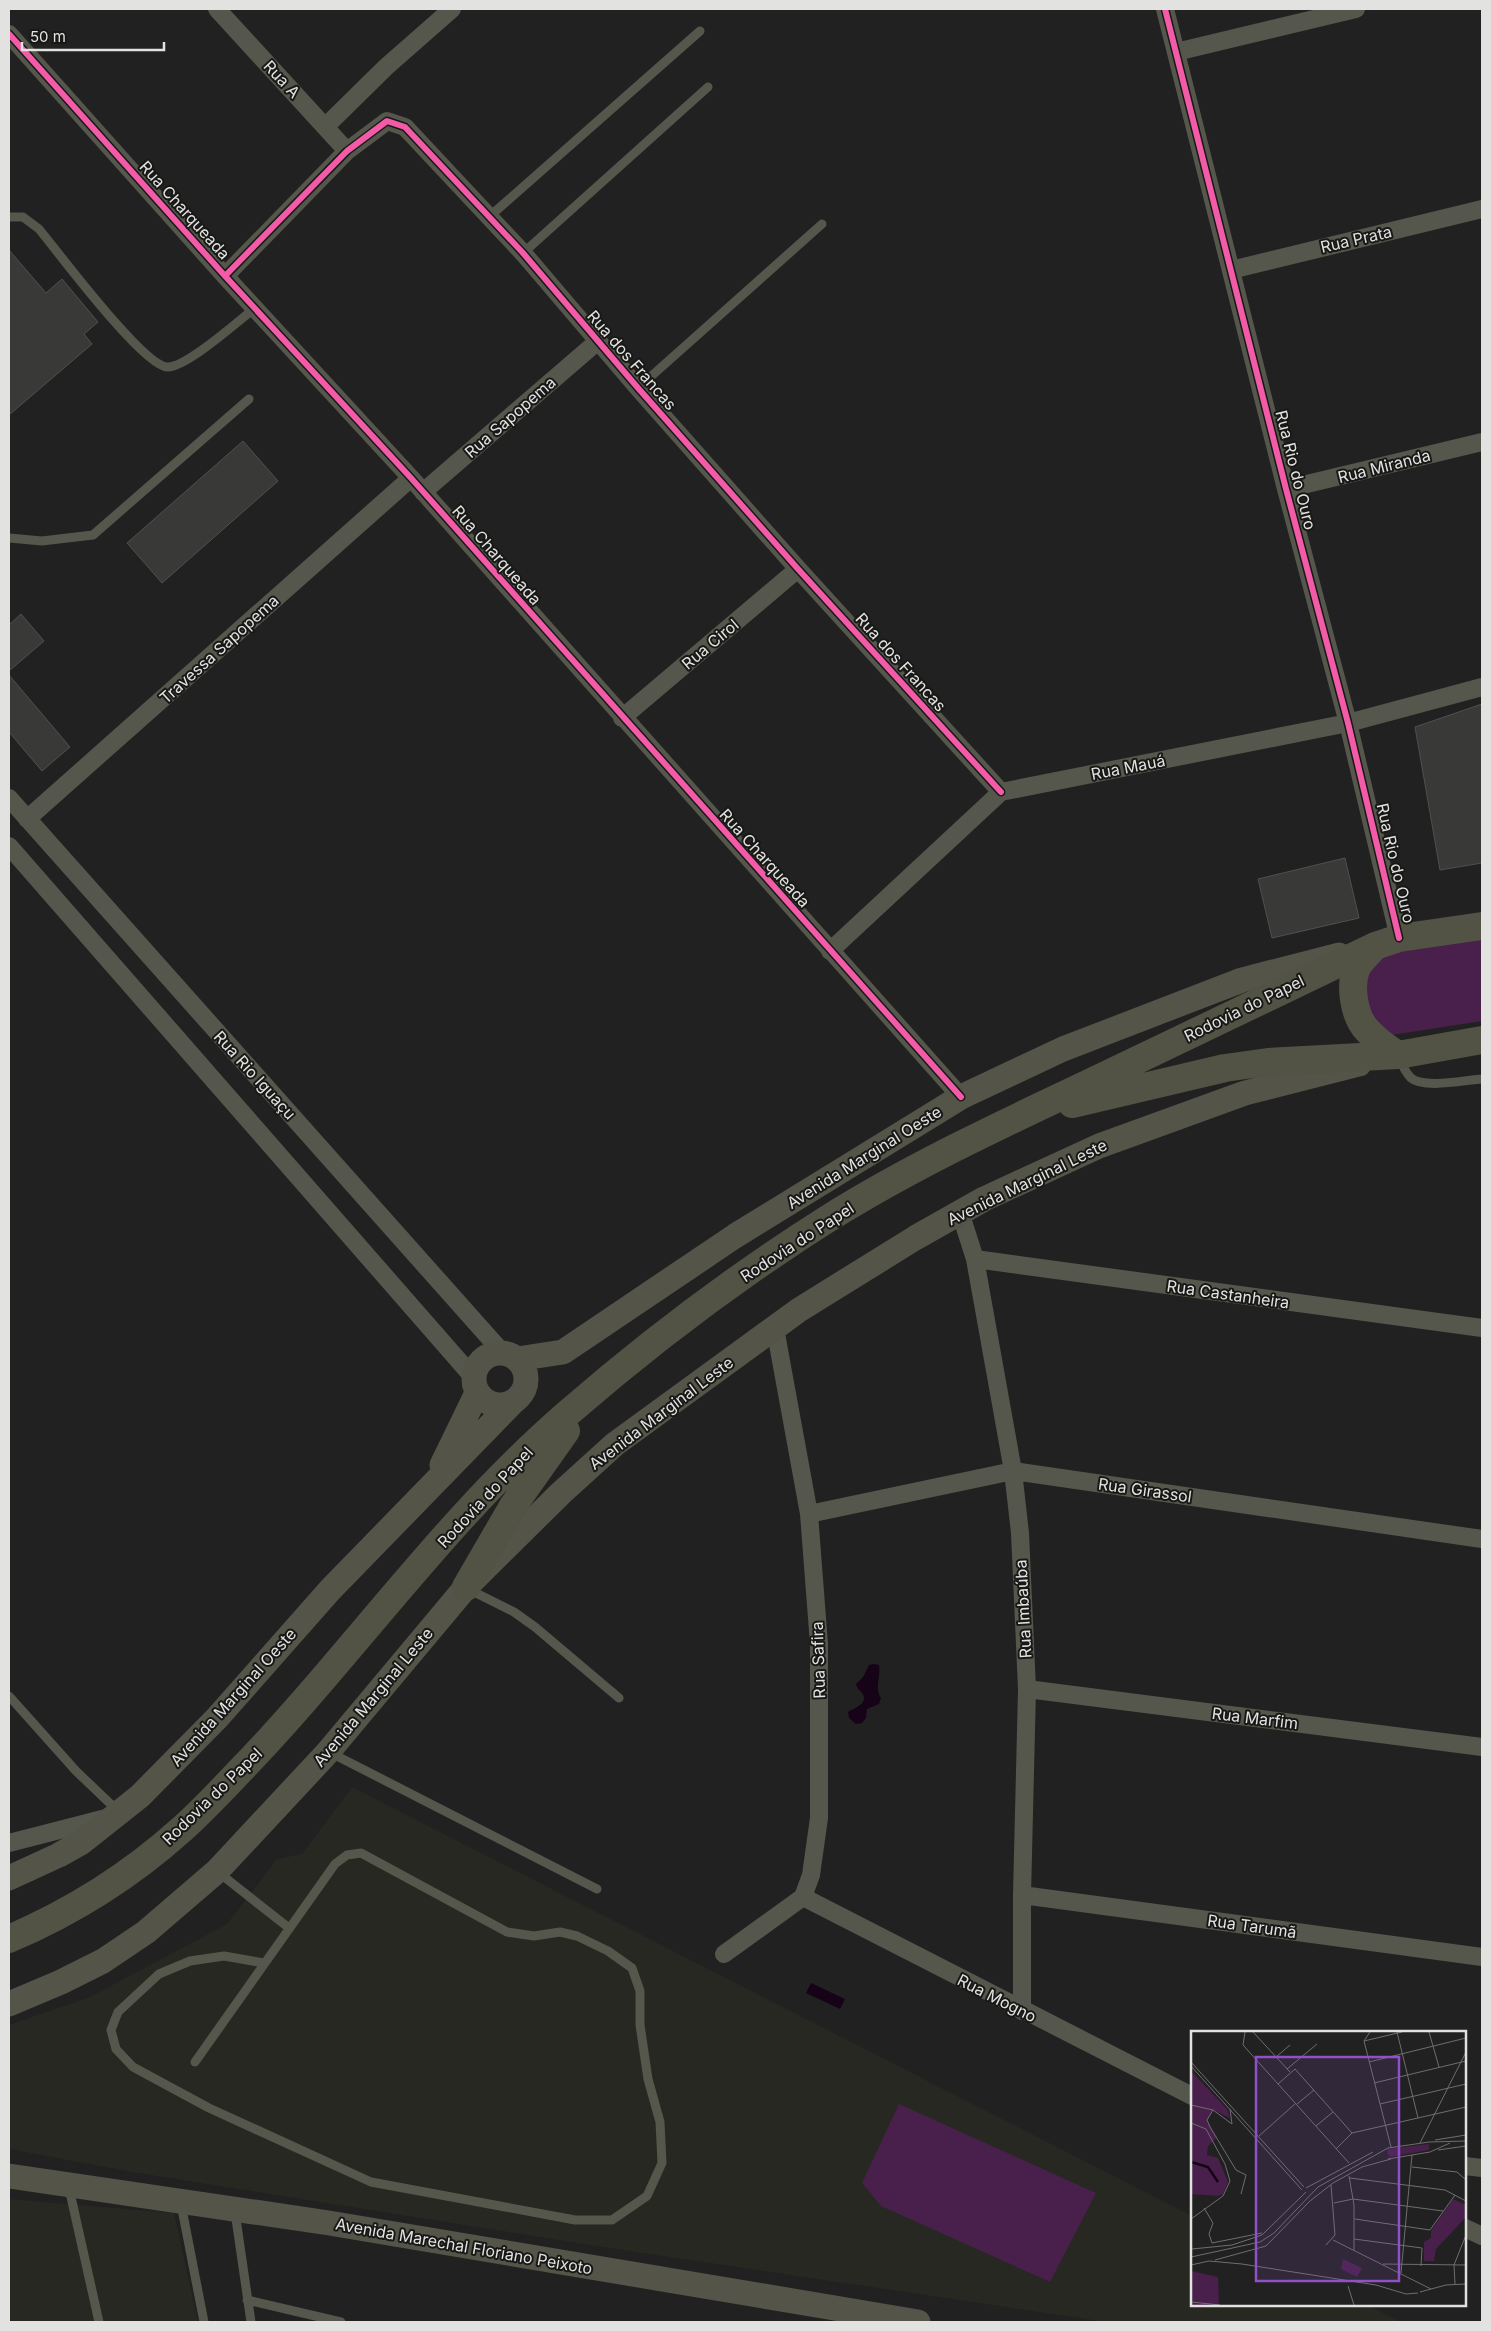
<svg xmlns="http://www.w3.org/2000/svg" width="1491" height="2331" viewBox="0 0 1491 2331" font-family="Inter,sans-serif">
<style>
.built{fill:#272821}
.green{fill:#48204b}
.water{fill:#160318}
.building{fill:#393938;stroke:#505050}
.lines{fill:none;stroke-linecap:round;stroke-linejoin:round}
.service{stroke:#55564c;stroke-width:9}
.minor{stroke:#55564c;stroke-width:18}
.secondary{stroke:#545448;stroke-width:25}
.primary{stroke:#525344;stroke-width:28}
.cycleway-casing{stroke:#181916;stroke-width:9}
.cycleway{stroke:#f35aa7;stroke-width:6}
.labels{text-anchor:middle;stroke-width:4;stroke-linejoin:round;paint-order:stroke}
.street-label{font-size:16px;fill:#e2e2e1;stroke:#181916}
.inset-river{fill:none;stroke:#160318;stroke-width:2.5}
.inset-road{fill:none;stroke:#6e6e6e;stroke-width:1}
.view{fill:#9050c6;fill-opacity:0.15;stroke:#9050c6;stroke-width:2.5}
.inset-edge{fill:none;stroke:#e2e2e1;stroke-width:2.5}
</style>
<rect width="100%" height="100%" fill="#212121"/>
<path class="built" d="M352 1787 1192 2216V2305H1367L1401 2322H1106L590 2245 132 2172 9 2149V2025L90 1997 227 1924 277 1859 302 1854Z
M9 2199 174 2213 198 2322H9Z"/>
<path class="green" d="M1482 936V1021L1392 1035 1383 1029 1361 999 1369 953Z
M899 2104 1096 2193 1050 2282 881 2206 862 2183Z"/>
<path class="water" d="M874 1664 879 1665C881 1678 874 1687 881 1698L879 1704 867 1709 866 1718 862 1723 856 1724 849 1718 848 1712C853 1708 868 1705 863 1694 860 1690 857 1689 856 1684L863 1677 869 1665Z
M811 1983 845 1999 840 2009 806 1993Z"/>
<path class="building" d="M9 250 46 293 62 279 98 322 84 334 92 344 9 415Z
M243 441 278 481 162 583 127 543Z
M21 614 44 641 9 671V625Z
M9 675 70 747 42 771 9 732Z
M1482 704V863L1440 870 1415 727Z
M1345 858 1359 918 1272 938 1258 879Z"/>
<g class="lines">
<path class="service" d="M490 216 700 31
M9 217H23L39 229C58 252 143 366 167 367 186 368 238 321 255 308
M523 253 708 87
M638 388 822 224
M9 538 42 541 93 535 249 399
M1399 1057C1402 1065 1405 1072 1411 1078 1424 1089 1465 1080 1482 1079
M468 1589 514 1612 535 1627 619 1698
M9 1696 76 1771 119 1812
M331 1753 597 1889
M218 1872 289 1928
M195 2062 335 1864 347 1855 361 1853 507 1932 534 1936 560 1932 577 1936 608 1951 632 1968 640 1991V2025L648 2079 660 2122 662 2163 647 2196 612 2220H575L371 2182 209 2108 133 2067 116 2049 111 2030 118 2012 159 1974 190 1961 224 1956 264 1963
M69 2188 99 2322
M181 2204 204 2322
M235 2212 251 2322
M247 2300 341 2322"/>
<path class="minor" d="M217 9 347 151
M1165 9 1286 489 1348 723 1399 938
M9 34 225 276 411 478 961 1097
M1176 52 1356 9
M326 126 386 67 452 9
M1231 270 1482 209
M225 276 347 151 387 121 405 127 523 253 638 388 798 569 1001 792
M1286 489 1482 442
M423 492 598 341
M622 718 798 569
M9 798 502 1352
M27 819 411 478
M9 846 473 1377
M830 951 1001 792 1348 723 1482 687
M960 1212 975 1259 1013 1471 1020 1533 1027 1689 1022 1895V2011
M975 1259 1482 1328
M809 1514 1013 1471 1482 1539
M1027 1689 1482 1747
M9 1843 110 1817
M1022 1895 1482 1957
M803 1897 1192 2096
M724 1954 803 1897 811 1875 819 1818V1644L809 1514 775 1328
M1465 2166 1482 2168
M1465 2228 1482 2236"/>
<path class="secondary" d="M474 1379a26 26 0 1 1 52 0a26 26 0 1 1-52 0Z
M517 1359 563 1352 735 1236 961 1097 1063 1049 1242 980 1339 955
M442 1465 477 1393
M9 1878 59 1855 82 1842 140 1796 217 1718 330 1590 514 1401
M9 2004 61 1982 103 1961 146 1932 217 1871 328 1752 466 1587 561 1493 615 1444 799 1310 915 1238 984 1199 1099 1146 1245 1093 1359 1064
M9 2176 329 2223 918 2322"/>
<path class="primary" d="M1375 946C1369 953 1361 960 1357 967 1349 986 1354 1016 1367 1030 1376 1040 1387 1048 1398 1055
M1072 1104 1225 1068 1268 1062 1398 1055 1482 1040
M466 1587 513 1506 566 1431
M9 1939C72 1912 131 1875 182 1829 201 1812 219 1793 237 1774 350 1658 444 1520 568 1413 650 1342 737 1276 829 1218 909 1168 996 1127 1081 1087 1179 1040 1277 993 1375 946L1399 938 1482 926"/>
<defs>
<path id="cycleway" d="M1165 9 1286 489 1348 723 1399 938
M9 34 225 276 411 478 961 1097
M225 276 347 151 387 121 405 127 523 253 638 388 798 569 1001 792"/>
</defs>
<use href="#cycleway" class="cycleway-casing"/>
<use href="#cycleway" class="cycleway"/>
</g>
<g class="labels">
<g class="street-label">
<text transform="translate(282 79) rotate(47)" y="6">Rua A</text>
<text transform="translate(185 210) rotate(48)" y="6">Rua Charqueada</text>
<text transform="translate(1356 239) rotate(-13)" y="6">Rua Prata</text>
<text transform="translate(632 360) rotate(49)" y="6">Rua dos Francas</text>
<text transform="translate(510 417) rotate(-41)" y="6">Rua Sapopema</text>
<text transform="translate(1384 466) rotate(-14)" y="6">Rua Miranda</text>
<text transform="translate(1296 470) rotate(76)" y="6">Rua Rio do Ouro</text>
<text transform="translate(497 555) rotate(49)" y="6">Rua Charqueada</text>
<text transform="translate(710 644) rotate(-40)" y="6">Rua Cirol</text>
<text transform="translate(219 649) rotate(-42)" y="6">Travessa Sapopema</text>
<text transform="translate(901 662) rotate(48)" y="6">Rua dos Francas</text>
<text transform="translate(1128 767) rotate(-11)" y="6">Rua Mauá</text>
<text transform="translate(765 858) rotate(48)" y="6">Rua Charqueada</text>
<text transform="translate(1396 863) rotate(77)" y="6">Rua Rio do Ouro</text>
<text transform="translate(1244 1008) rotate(-26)" y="6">Rodovia do Papel</text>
<text transform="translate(255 1075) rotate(48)" y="6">Rua Rio Iguaçu</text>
<text transform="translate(864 1157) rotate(-32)" y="6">Avenida Marginal Oeste</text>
<text transform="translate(1027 1182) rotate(-26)" y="6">Avenida Marginal Leste</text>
<text transform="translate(797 1242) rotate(-33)" y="6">Rodovia do Papel</text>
<text transform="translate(1228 1294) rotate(8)" y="6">Rua Castanheira</text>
<text transform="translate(661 1413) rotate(-37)" y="6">Avenida Marginal Leste</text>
<text transform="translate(1145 1490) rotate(8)" y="6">Rua Girassol</text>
<text transform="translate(485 1497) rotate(-47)" y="6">Rodovia do Papel</text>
<text transform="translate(1023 1609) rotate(-93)" y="6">Rua Imbaúba</text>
<text transform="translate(818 1660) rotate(-92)" y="6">Rua Safira</text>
<text transform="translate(233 1697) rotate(-48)" y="6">Avenida Marginal Oeste</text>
<text transform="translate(373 1697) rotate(-50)" y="6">Avenida Marginal Leste</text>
<text transform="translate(1255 1718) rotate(7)" y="6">Rua Marfim</text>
<text transform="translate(212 1796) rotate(-44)" y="6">Rodovia do Papel</text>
<text transform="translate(1252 1926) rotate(8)" y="6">Rua Tarumã</text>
<text transform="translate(997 1998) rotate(27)" y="6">Rua Mogno</text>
<text transform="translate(464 2246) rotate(10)" y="6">Avenida Marechal Floriano Peixoto</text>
</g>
</g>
<g transform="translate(1191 2031)">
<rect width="275" height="275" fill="#212121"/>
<path d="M0 40 36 78 39 87 22 79 16 89 26 106 17 115 16 124 27 127 37 151 32 163 27 165 0 163ZM238 113V119L199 126 196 122 197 118ZM262 168 275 174V186L245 218 243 230H233V211L240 207V200ZM152 228 171 237 166 246 150 238ZM0 240 27 246 28 274H0Z" fill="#48204b"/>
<path class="inset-river" d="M0 131 17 136 27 151"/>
<path class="inset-road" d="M54 1 52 14 158 132M62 1 99 41M179 1 173 10 200 116M206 1 227 87M238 1 248 36M173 10 211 1M85 26 99 14M0 31 113 156M178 31 275 7M0 35 111 159M96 38 126 13M183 52 275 30M87 53 104 38 161 102M106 73 123 59M189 73 275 53M0 74 22 79 41 93 39 78M22 79 16 89 19 96 45 139 55 144 50 163M0 92 15 98 34 133 39 150 32 165 0 188M125 95 142 81M68 105 105 72M244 109 275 104M229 112 275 21M145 118 161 102 275 76M247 119 275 115M197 128 239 121 259 112M221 136 266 141 275 149M158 145 163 174V219M159 147 254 159 275 170M115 157 182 121M143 172 162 168 252 180M13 177 22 192 18 203 21 212 71 202M164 188 239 199 264 164M163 208 231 217 230 235M142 209 240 258M135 214 144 204 140 154M1 218 41 214 71 204 115 161M0 226 69 211 83 202 127 156 197 117 238 111 275 110M24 229 75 215 119 170 142 152 171 136 200 128M192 233 275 234M0 234 18 230 51 233 185 254 215 263 227 262M210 242 221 124M264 253 263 234 275 204M157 255 163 274M229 261 255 254 275 253M0 271 29 274"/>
<path class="view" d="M65 26H208V250H65Z"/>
<rect width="275" height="275" class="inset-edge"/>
</g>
<rect width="1491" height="2331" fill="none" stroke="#e2e2e1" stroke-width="20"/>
<path d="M22 42v8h142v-8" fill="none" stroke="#e2e2e1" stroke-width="2.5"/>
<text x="30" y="42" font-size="15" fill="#e2e2e1" stroke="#181916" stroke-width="4" paint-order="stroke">50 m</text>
</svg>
